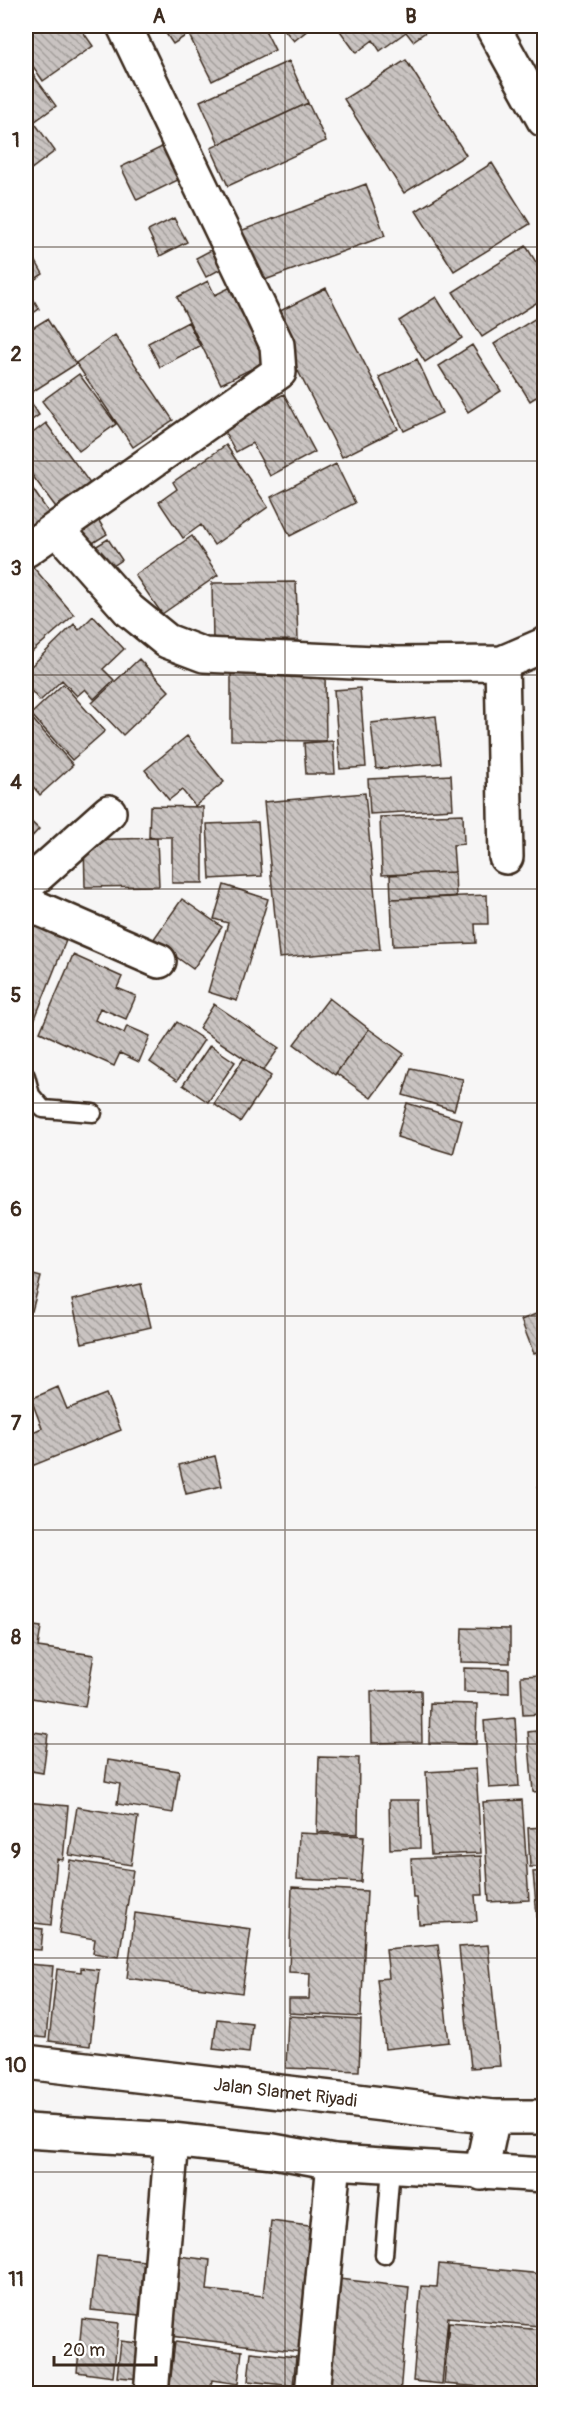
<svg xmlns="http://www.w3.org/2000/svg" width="570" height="2419" viewBox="0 0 570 2419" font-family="Pangolin,sans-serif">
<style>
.building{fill:url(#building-back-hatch);stroke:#3b2a1e;stroke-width:1.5}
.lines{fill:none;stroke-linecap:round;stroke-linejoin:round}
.service-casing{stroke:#3b2a1e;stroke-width:21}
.minor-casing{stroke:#3b2a1e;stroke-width:38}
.secondary-casing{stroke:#3b2a1e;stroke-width:38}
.service{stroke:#fff;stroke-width:16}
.minor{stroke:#fff;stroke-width:33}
.secondary{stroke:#fff;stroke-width:33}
.grid{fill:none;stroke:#3b2a1e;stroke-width:1.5;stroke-opacity:0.55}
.labels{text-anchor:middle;stroke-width:5;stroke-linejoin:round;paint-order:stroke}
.street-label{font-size:18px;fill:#3b2a1e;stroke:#fff}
.neatline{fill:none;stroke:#3b2a1e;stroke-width:2}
.grid-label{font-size:20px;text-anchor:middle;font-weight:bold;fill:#3b2a1e}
</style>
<defs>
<pattern id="building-back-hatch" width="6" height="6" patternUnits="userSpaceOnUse" patternTransform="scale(1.5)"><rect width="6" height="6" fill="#c9c3c1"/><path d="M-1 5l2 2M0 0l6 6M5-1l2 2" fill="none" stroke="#a49f9c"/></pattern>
</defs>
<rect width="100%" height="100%" fill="#f7f6f6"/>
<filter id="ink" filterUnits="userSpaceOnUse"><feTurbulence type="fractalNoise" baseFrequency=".0167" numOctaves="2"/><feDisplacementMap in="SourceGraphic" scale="12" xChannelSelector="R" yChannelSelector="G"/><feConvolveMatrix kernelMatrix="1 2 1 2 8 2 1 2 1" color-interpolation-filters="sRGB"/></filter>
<g filter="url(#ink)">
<path class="building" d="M26 26H79L93 46 43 81 26 56Z
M161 26H201L173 44Z
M215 26H263L275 50 212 81 190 37Z
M281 26H313L294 41Z
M341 26H434L413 41 406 32 380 51 373 40 356 53 338 28Z
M406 60 466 155 404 193 344 99Z
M289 61 308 103 219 144 200 101Z
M26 65 56 106 34 122 55 151 26 173Z
M308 103 326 141 228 186 211 148Z
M166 145 182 178 137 200 121 167Z
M492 163 530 224 454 271 416 211Z
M366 184 385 236 254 284 235 233Z
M174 218 187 242 160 256 148 231Z
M26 244 43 274 26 285Z
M526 246 544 275V298L482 337 453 292Z
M213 249 223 268 206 277 196 258Z
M208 281 215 295 235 285 273 358 221 384 177 297Z
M26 286 39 309 26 318Z
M326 288 398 429 342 457 270 316Z
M436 297 462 338 425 362 399 321Z
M544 313V392L530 401 494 344Z
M47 319 76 364 29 394 26 390V332Z
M188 322 200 346 160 367 148 343Z
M115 335 173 420 133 447 76 363Z
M472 345 501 391 468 412 439 366Z
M417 359 442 413 404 431 379 377Z
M79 374 116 424 79 451 42 401Z
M26 394 39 415 26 424Z
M284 394 315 452 270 476 252 443 236 452 222 427Z
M46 423 94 489 61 514 26 467V438Z
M226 445 268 507 214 545 201 525 183 538 159 502 177 489 173 482Z
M336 464 355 503 290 536 271 497Z
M26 479 57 525 26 542Z
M96 516 107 534 85 548 73 530Z
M192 536 218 575 162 614 135 575Z
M108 539 122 560 104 572 90 550Z
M28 561 74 615 26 657V564Z
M296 582 298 640 213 642 212 583Z
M93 616 124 649 103 669 114 680 94 699 85 689 77 696 62 680 40 701 26 685V671L74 624 79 630Z
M139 659 169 691 123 735 92 703Z
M325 672 326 741 231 740V673Z
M63 684 105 731 72 760 31 714Z
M360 688 366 767 340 769 334 690Z
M28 714 73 765 40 795 26 778V716Z
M436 716 441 763 376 769 371 723Z
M187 736 224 782 195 806 182 790 169 800 145 770Z
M333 741 335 774H306L304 743Z
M451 775 453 809 370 814 368 779Z
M365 793 380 949 279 958 264 802Z
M150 806 203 807V883H172V837H149Z
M463 814 464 844 453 845 455 872 382 875 380 817Z
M26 817 39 829 26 843Z
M258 822 262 876 210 879 207 824Z
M157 838 159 886 85 887 84 840Z
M455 872 456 897 391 899 390 875Z
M224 885 268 899 237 1001 208 992 228 923 214 919Z
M487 895 488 924H475L476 943 393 946 391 899Z
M182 899 222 927 193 969 153 940Z
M26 921 67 938 26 1041Z
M73 955 122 977 117 988 136 996 126 1019 100 1008 95 1020 124 1033 127 1026 150 1036 139 1062 120 1053 114 1066 40 1032Z
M329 998 369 1029 335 1075 294 1044Z
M214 1004 279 1048 263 1071 199 1028Z
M177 1022 204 1040 177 1081 150 1062Z
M369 1029 404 1054 371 1098 336 1073Z
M210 1045 235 1062 208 1102 183 1085Z
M244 1058 271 1076 240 1122 214 1104Z
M411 1068 463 1079 454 1110 403 1095Z
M407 1103 462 1120 453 1154 397 1137Z
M26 1273 41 1277 32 1311 26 1309Z
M141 1284 151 1327 82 1343 72 1300Z
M541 1312 544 1322V1350L534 1354 521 1320Z
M58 1387 67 1409 106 1394 121 1430 27 1468 26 1435 42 1428 31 1399Z
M215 1456 222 1486 186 1494 179 1465Z
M538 1486H544V1521L540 1522Z
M26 1625 41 1627 38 1647 94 1655 85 1707 26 1697Z
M462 1628 510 1629V1663L461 1662Z
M464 1668 509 1669V1693L464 1692Z
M544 1675V1714L523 1715 521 1676Z
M421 1690 422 1742 372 1743 371 1691Z
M430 1703 477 1704 476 1744 429 1743Z
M515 1718 519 1786 489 1788 484 1721Z
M544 1730V1791L533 1792 528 1732Z
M26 1731 48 1734 43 1773 26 1770Z
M319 1757 359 1758 358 1834 317 1832Z
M108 1760 179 1771 173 1813 117 1804 120 1784 105 1781Z
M476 1769 481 1853 431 1855 426 1772Z
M389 1800H419L420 1848 390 1849Z
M522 1800 529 1900 489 1902 483 1802Z
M26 1802 68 1806 63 1860 57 1859 51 1925 26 1922V1927Z
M77 1807 138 1817 131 1865 69 1855Z
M544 1827V1867H530L528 1828Z
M299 1833 364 1836 361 1882 297 1879Z
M481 1856 483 1895H475L477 1921 419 1924 417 1898H413L411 1859Z
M70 1860 133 1870 119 1957 93 1953 95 1939 59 1933Z
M544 1871V1937H539L533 1872Z
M292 1887 367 1891 361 2017 289 2013V1999H309L310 1973 289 1972Z
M135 1913 251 1929 242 1993 127 1978Z
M26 1927 43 1929 41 1950 26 1949Z
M438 1944 449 2042 385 2049 377 1979 389 1978 386 1949Z
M488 1945 500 2066 471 2068 459 1947Z
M26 1964 53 1966 46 2038 26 2036Z
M81 1968 99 1970 90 2046 49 2041 57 1969 81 1972Z
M288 2016 361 2020 359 2071 286 2068Z
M217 2019 252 2023 249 2053 213 2049Z
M271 2221 316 2227 301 2352 162 2335 171 2255 210 2260 207 2290 263 2296Z
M97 2256 144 2261 139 2315 91 2310Z
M439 2264 542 2274 538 2326 448 2317 442 2384 413 2381 421 2286 437 2287Z
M330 2278 409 2287 400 2394H323Z
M82 2319 119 2323 113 2377 77 2372Z
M449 2322 544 2330V2392L444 2384Z
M121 2341 146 2344 142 2379 117 2377Z
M175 2342 242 2351 238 2384 212 2380 210 2394H169Z
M251 2352 296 2357 293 2386 248 2381Z"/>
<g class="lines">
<defs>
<path id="service" d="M26 1076 31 1095 43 1109 93 1113
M384 2255 391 2167"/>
<path id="minor" d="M492 26 544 120
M57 529 129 610 167 641 204 655 396 664 502 663 544 645
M26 550 279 372 277 345 124 26
M502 663 506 857
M26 886 109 812
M26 903 159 961
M151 2394 172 2140
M312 2394 334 2162"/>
<g id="secondary">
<path id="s1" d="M26 2062 493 2117H544"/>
<path d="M26 2131 172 2140 273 2151 334 2162 544 2175"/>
<path d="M481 2173 493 2117"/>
</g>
</defs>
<use href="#service" class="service-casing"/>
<use href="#minor" class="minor-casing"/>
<use href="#secondary" class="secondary-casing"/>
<use href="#service" class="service"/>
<use href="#minor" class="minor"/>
<use href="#secondary" class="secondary"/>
</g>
</g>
<path class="grid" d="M285 26V2394M26 247H544M26 461H544M26 675H544M26 889H544M26 1103H544M26 1316H544M26 1530H544M26 1744H544M26 1958H544M26 2172H544"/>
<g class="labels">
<g class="street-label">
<text dy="6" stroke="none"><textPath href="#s1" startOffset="261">Jalan Slamet Riyadi</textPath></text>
</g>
</g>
<rect width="570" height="2419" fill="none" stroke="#fff" stroke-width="66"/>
<path d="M54 2356v9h102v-9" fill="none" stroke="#3b2a1e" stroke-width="3"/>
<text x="63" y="2356" font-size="18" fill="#3b2a1e" stroke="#ffffff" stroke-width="4.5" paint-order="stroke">20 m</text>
<rect x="33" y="33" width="504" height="2353" class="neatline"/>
<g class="grid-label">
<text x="159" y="23">A</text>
<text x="411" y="23">B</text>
<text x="16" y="147">1</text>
<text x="16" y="361">2</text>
<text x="16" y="575">3</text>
<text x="16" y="789">4</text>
<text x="16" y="1002">5</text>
<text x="16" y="1216">6</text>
<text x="16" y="1430">7</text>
<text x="16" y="1644">8</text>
<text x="16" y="1858">9</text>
<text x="16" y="2072">10</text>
<text x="16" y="2286">11</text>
</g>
</svg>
